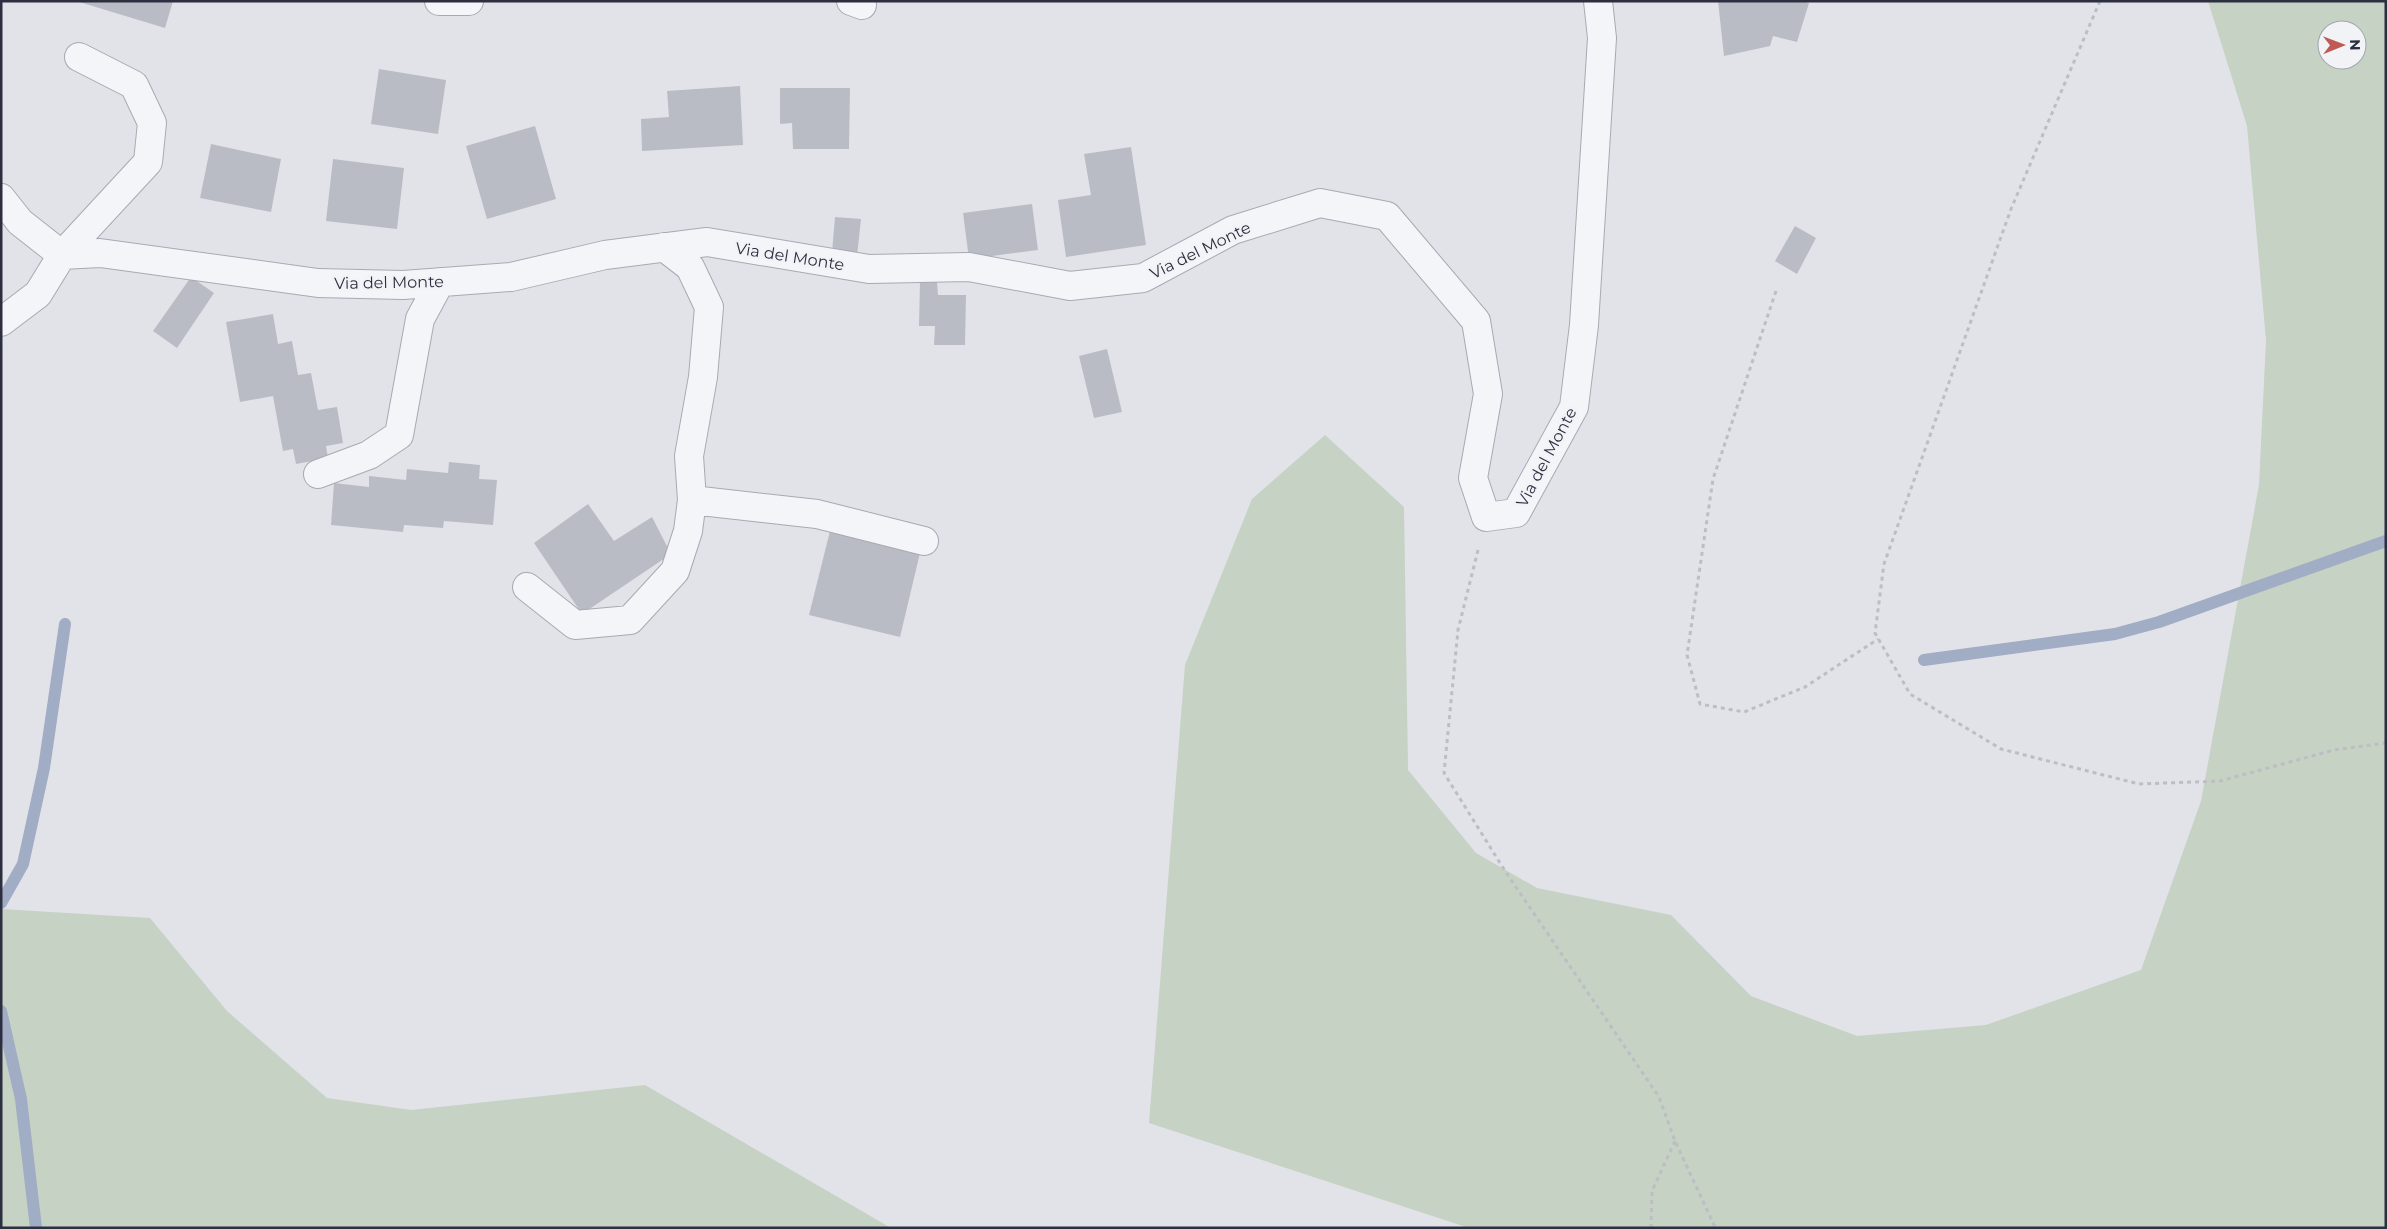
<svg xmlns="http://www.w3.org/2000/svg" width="2387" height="1229" viewBox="0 0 2387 1229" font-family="Montserrat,sans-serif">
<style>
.green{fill:#c5d2c4;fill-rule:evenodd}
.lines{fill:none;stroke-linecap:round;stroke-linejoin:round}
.stream{stroke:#a1acc5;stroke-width:12}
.building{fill:#babcc5}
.minor-casing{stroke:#a8a9b3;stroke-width:30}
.path{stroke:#bcbec4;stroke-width:3;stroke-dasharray:4 4;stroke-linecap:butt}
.minor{stroke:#f4f5f8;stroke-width:28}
.labels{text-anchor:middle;stroke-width:5;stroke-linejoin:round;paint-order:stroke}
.street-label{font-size:16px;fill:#2c2f3f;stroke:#f1f3f6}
</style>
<rect width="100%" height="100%" fill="#e2e3e9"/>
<path class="green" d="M2208 1H2386V1228H1469L1149 1123 1185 665 1252 499 1325 435 1404 507 1408 770 1476 853 1537 888 1671 915 1751 996 1857 1036 1986 1025 2141 970 2201 801 2259 485 2266 340 2247 126ZM2327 30H2357V60H2327Z
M1 909 150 918 227 1011 327 1098 411 1110 645 1085 891 1228H1Z"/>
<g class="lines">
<path class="stream" d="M1924 660 2115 634 2159 622 2386 541
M1 903 23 864 44 768 65 624
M1 1011 21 1099 36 1228"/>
</g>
<path class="building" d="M76 1H173L165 28Z
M1718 1H1802L1809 3 1797 42 1773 36 1770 46 1724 56Z
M379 69 446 80 438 134 371 124Z
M740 86 743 145 642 151 641 119 669 117 667 91Z
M780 88H850L849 149H793L792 123 780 124Z
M535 126 556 199 487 219 466 146Z
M211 144 281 159 271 212 200 198Z
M1131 147 1146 245 1066 257 1058 200 1091 195 1084 154Z
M333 159 404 168 397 229 326 221Z
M1032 204 1038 250 969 259 963 213Z
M835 217 861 219 857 256 832 253Z
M1795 226 1816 238 1797 274 1775 261Z
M191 277 214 293 177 348 153 331Z
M920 282H937L938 295H966L965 345H934L935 326H919Z
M273 314 278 344 292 341 298 375 311 373 318 410 337 407 343 443 326 446 328 458 296 464 293 449 283 451 273 396 240 402 226 322Z
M1107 349 1122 412 1094 418 1079 356Z
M449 462 480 465 479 479 497 480 493 525 444 521 443 528 404 525 403 532 331 525 334 483 369 487V476L406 480 407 469 448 473Z
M588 504 614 541 652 517 671 554 582 614 534 543Z
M830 531 920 553 900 637 809 615Z"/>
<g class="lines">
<defs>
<path id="minor" d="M439 1H469
M851 1 862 5
M1 198 20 222 62 255 38 294 1 322
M62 255 100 253 318 283 403 285 511 277 605 255 707 242 869 269 969 267 1070 286 1143 278 1233 230 1320 203 1387 216 1476 321 1488 394 1473 478 1486 517 1516 513 1574 407 1584 325 1602 38 1598 1
M62 255 148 162 152 123 134 85 79 57
M318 474 369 455 399 435 420 319 440 282
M692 500 817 514 924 541
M527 587 575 625 630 620 675 571 688 531 692 500 689 456 703 377 709 307 690 267 664 247"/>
</defs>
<use href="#minor" class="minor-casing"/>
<path class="path" d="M2100 1 2011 209 1884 564 1875 633 1910 694 2001 749 2139 784 2220 781 2334 750 2386 743
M1776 291 1713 479 1687 655 1700 704 1744 712 1805 687 1878 639
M1478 550 1458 630 1444 773 1505 871 1659 1097 1675 1141 1714 1225 1720 1228
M1651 1228 1652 1191 1675 1141"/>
<use href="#minor" class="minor"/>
</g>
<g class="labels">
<g class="street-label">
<text transform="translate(1200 250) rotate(-26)" y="6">Via del Monte</text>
<text transform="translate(790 256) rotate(9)" y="6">Via del Monte</text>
<text transform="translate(389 282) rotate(-1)" y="6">Via del Monte</text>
<text transform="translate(1546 457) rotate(-62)" y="6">Via del Monte</text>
</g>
</g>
<rect width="2387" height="1229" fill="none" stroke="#2c2f3f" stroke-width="5"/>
<g transform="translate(2342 45) rotate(89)"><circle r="24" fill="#f1f3f6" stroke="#a2a5ad"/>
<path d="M0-4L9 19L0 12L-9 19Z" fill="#bf5a55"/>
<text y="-8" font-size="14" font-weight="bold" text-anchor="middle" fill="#2c2f3f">N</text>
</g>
</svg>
